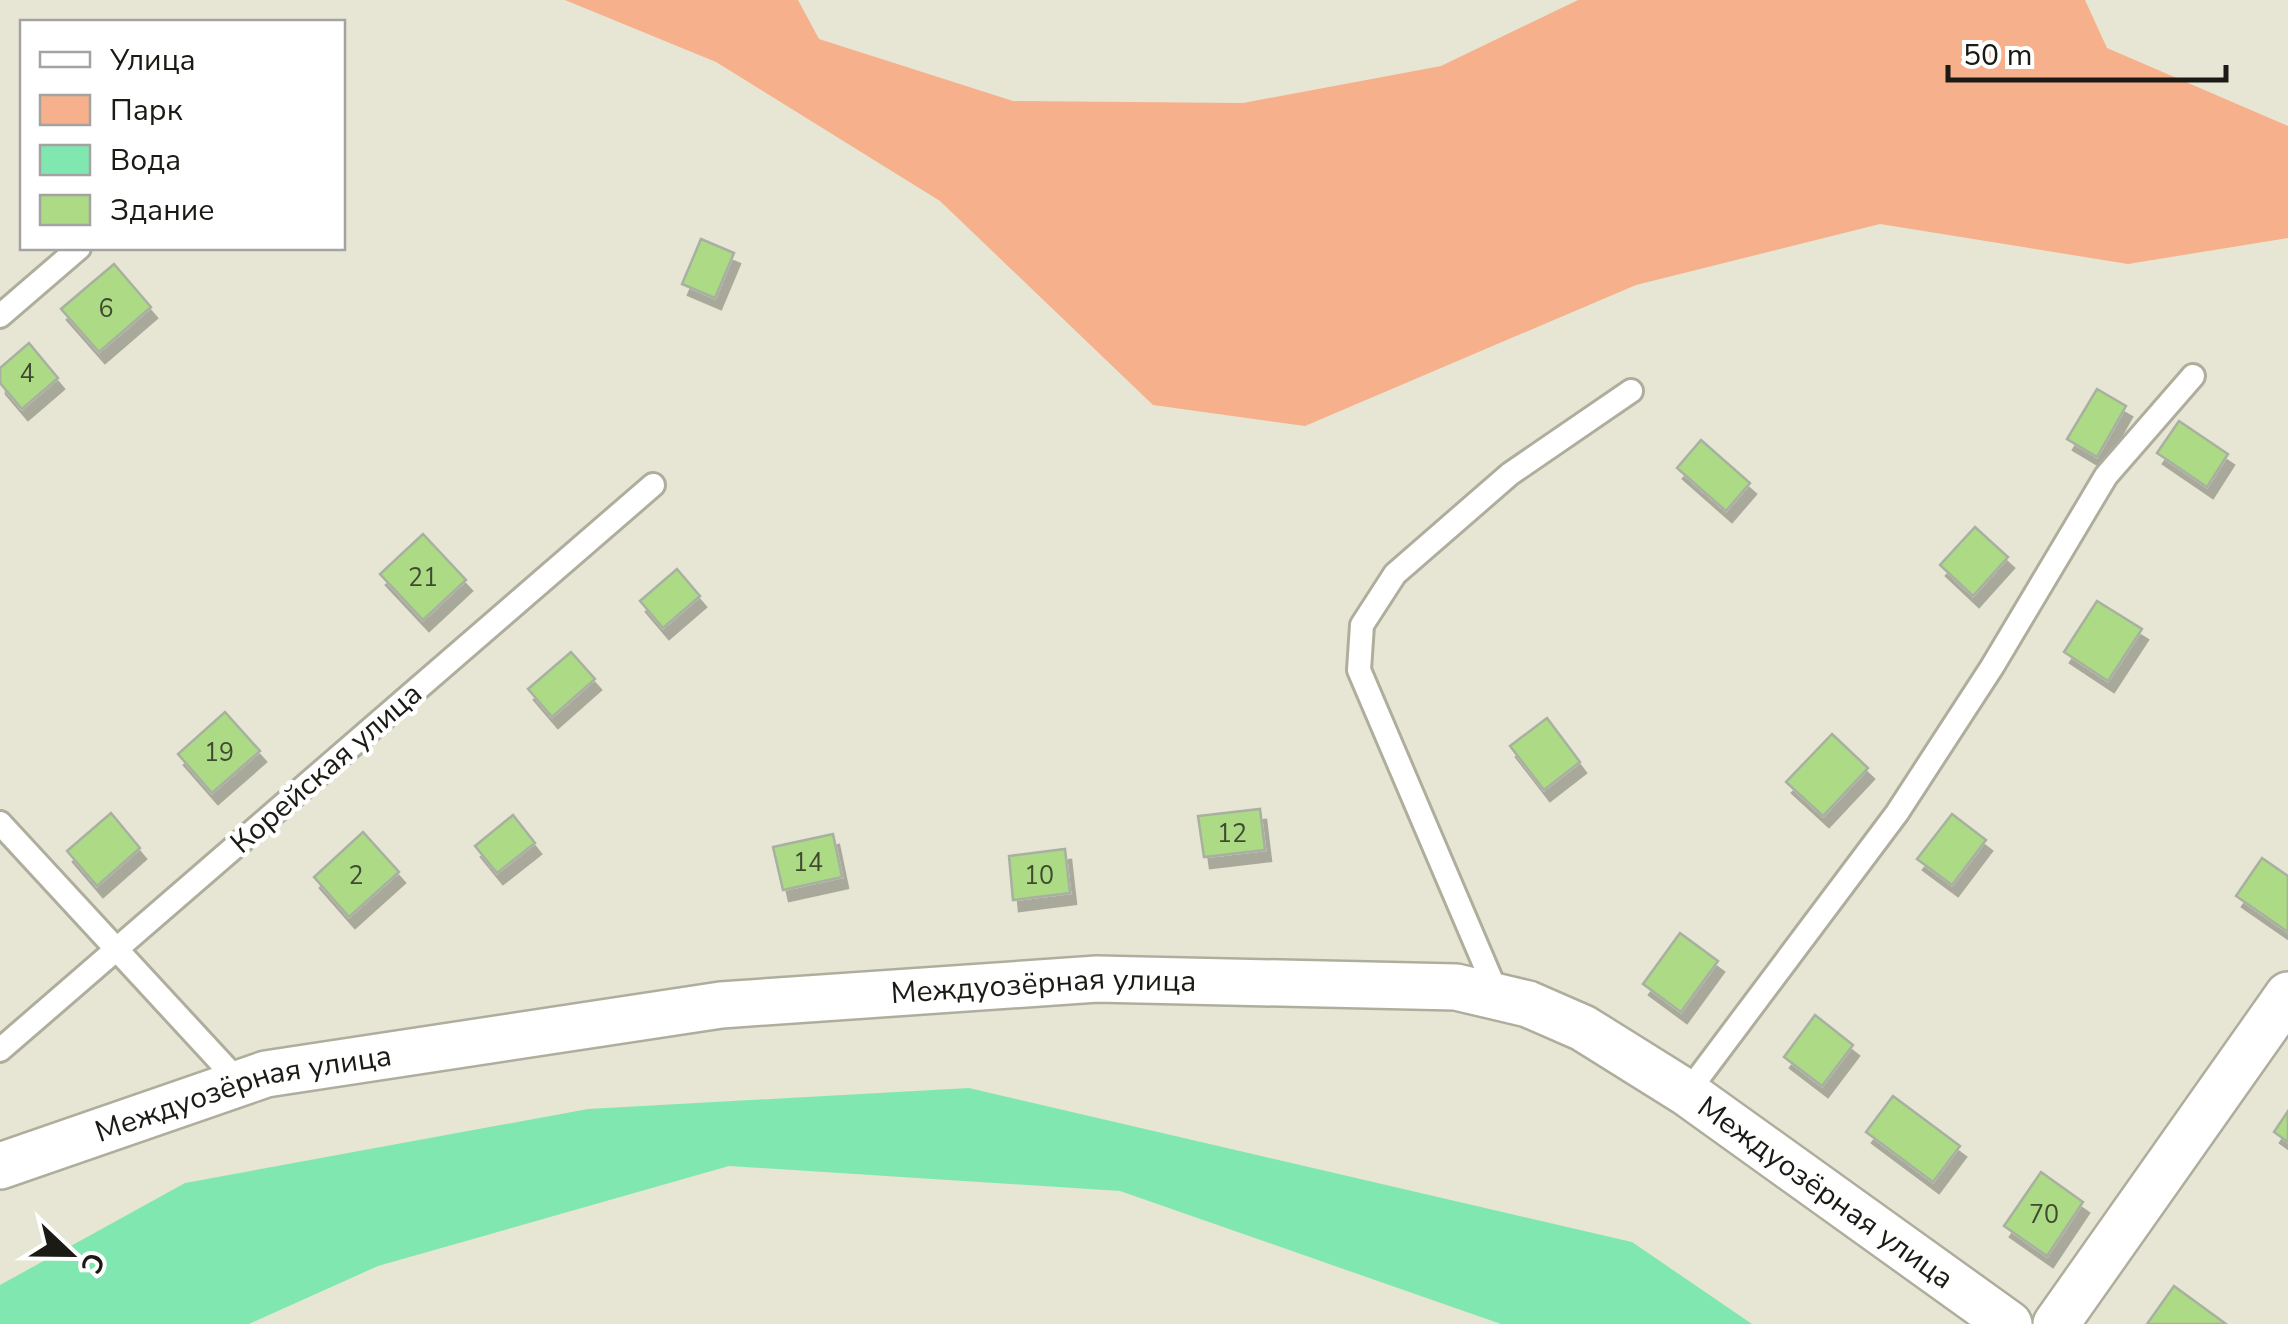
<svg xmlns="http://www.w3.org/2000/svg" width="2288" height="1324" viewBox="0 0 2288 1324" font-family="'Nunito Sans',sans-serif">
<style>
.green{fill:#f6b08b}
.water{fill:#81e7b1}
.building{fill:#acda85;stroke:#a8b1a1;stroke-width:2.5;filter:url(#shadow)}
.lines{fill:none;stroke-linecap:round;stroke-linejoin:round}
.lane-casing{stroke:#afae9d;stroke-width:28}
.street-casing{stroke:#afae9d;stroke-width:50}
.lane{stroke:#fff;stroke-width:22}
.street{stroke:#fff;stroke-width:45}
.labels{text-anchor:middle;stroke-width:9;stroke-linejoin:round;paint-order:stroke}
.number-label{font-size:25px;fill:#3f4a30}
.street-label{font-size:30px;fill:#1b1a14;stroke:#fff}
</style>
<defs>
<filter id="shadow"><feDropShadow dx="6" dy="11" stdDeviation="0" flood-color="#0004"/></filter>
</defs>
<rect width="100%" height="100%" fill="#e7e6d4"/>
<path class="green" d="M565 0H798L819 39 1013 101 1243 103 1441 66 1578 0H2085L2107 48 2288 126V238L2128 264 1880 224 1636 285 1305 426 1153 405 940 201 716 62Z"/>
<path class="water" d="M969 1088 1632 1242 1752 1324H1501L1120 1191 729 1166 378 1266 249 1324H0V1285L185 1183 588 1109Z"/>
<path class="building" d="M701 239 734 253 715 298 682 284Z
M114 264 151 307 99 352 61 309Z
M29 343 58 378 22 409 0 383V368Z
M2097 389 2126 406 2097 457 2067 439Z
M2179 421 2228 454 2207 487 2157 453Z
M1701 440 1750 483 1726 511 1677 468Z
M1975 527 2008 557 1973 596 1940 565Z
M423 534 466 580 423 620 380 574Z
M677 569 700 596 663 628 640 601Z
M2097 601 2142 629 2108 681 2064 652Z
M571 652 595 679 552 717 528 689Z
M225 712 260 751 212 793 178 754Z
M1547 718 1580 762 1544 790 1510 746Z
M1832 734 1868 768 1823 816 1786 782Z
M1260 809 1265 850 1204 857 1198 816Z
M111 813 140 848 97 886 67 851Z
M1952 814 1986 840 1952 885 1917 859Z
M513 815 535 843 497 873 475 846Z
M363 832 399 872 349 917 314 877Z
M833 834 842 877 783 890 773 847Z
M1065 849 1070 893 1013 900 1009 856Z
M2262 858 2288 876V932L2236 896Z
M1680 933 1718 961 1681 1012 1643 984Z
M1815 1015 1853 1045 1822 1086 1784 1057Z
M1893 1096 1960 1146 1933 1182 1866 1132Z
M2288 1111V1142L2274 1132Z
M2041 1172 2083 1202 2047 1256 2004 1226Z
M2174 1286 2226 1324H2147Z"/>
<g class="lines">
<defs>
<path id="lane" d="M0 316 79 248
M0 823 240 1083
M1499 998 1359 670 1362 625 1395 574 1510 474 1631 391
M0 1050 653 485
M1687 1093 1897 813 1992 667 2106 476 2193 376"/>
<g id="street">
<path id="s1" d="M0 1166 266 1074 721 1005 1097 979 1456 987 1528 1004 1583 1028 1687 1093 2009 1324"/>
<path d="M2056 1324 2288 995"/>
</g>
</defs>
<use href="#lane" class="lane-casing"/>
<use href="#street" class="street-casing"/>
<use href="#lane" class="lane"/>
<use href="#street" class="street"/>
</g>
<g class="labels">
<g class="number-label">
<text x="106" y="317">6</text>
<text x="27" y="382">4</text>
<text x="423" y="586">21</text>
<text x="219" y="761">19</text>
<text x="1232" y="842">12</text>
<text x="808" y="871">14</text>
<text x="356" y="884">2</text>
<text x="1039" y="884">10</text>
<text x="2044" y="1223">70</text>
</g>
<g class="street-label">
<text transform="translate(326 768) rotate(-41)" y="10">Корейская улица</text>
<text dy="10" stroke="none"><textPath href="#s1" startOffset="1065">Междуозёрная улица</textPath></text>
<text dy="10" stroke="none"><textPath href="#s1" startOffset="255">Междуозёрная улица</textPath></text>
<text dy="10" stroke="none"><textPath href="#s1" startOffset="1905">Междуозёрная улица</textPath></text>
</g>
</g>
<rect x="20" y="20" width="325" height="230" fill="#ffffff" stroke="#a4a3a1" stroke-width="2.5"/>
<rect x="40" y="52" width="50" height="15" fill="#ffffff" stroke="#a4a3a1" stroke-width="2.5"/>
<text x="110" y="70" font-size="30" fill="#1b1a14">Улица</text>
<rect x="40" y="95" width="50" height="30" fill="#f6b08b" stroke="#a4a3a1" stroke-width="2.5"/>
<text x="110" y="120" font-size="30" fill="#1b1a14">Парк</text>
<rect x="40" y="145" width="50" height="30" fill="#81e7b1" stroke="#a4a3a1" stroke-width="2.5"/>
<text x="110" y="170" font-size="30" fill="#1b1a14">Вода</text>
<rect x="40" y="195" width="50" height="30" fill="#acda85" stroke="#a4a3a1" stroke-width="2.5"/>
<text x="110" y="220" font-size="30" fill="#1b1a14">Здание</text>
<g transform="translate(70 1254) rotate(112)" stroke="#ffffff" stroke-width="8" paint-order="stroke">
<path d="M0-8L18 38L0 25L-18 38Z" fill="#1b1a14"/>
<text y="-15" font-size="28" font-weight="bold" text-anchor="middle" fill="#1b1a14">С</text>
</g>
<path d="M1948 65v15h278v-15" fill="none" stroke="#1b1a14" stroke-width="5"/>
<text x="1963" y="65" font-size="30" fill="#1b1a14" stroke="#ffffff" stroke-width="8" paint-order="stroke">50 m</text>
</svg>
